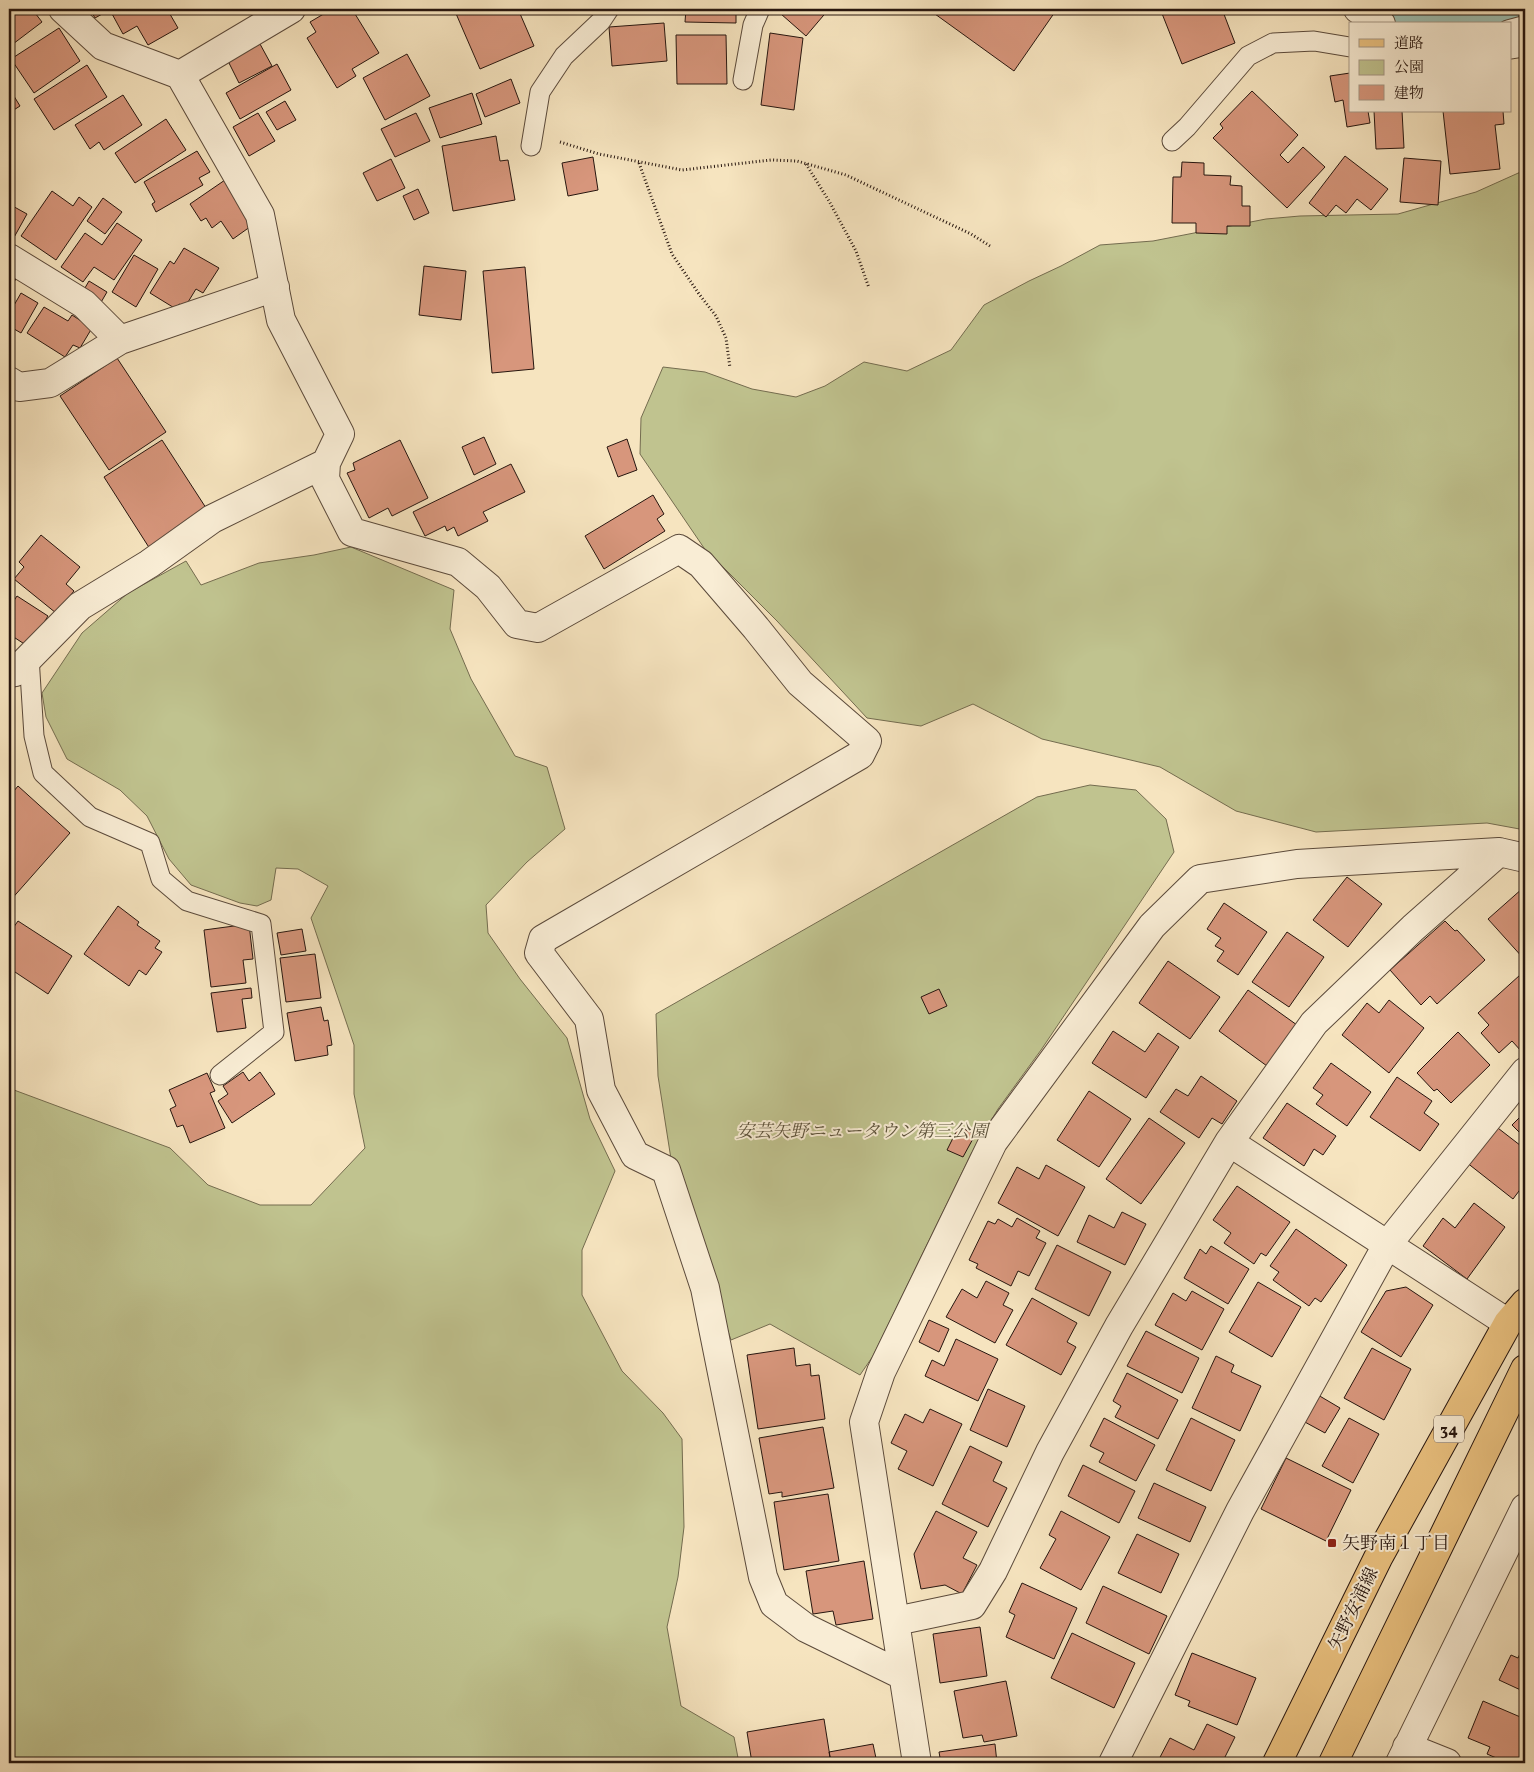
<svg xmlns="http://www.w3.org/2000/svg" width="1534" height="1772" viewBox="0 0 1534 1772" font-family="Vollkorn,'Noto Serif JP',serif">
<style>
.green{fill:#c0c38f;stroke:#746c4f}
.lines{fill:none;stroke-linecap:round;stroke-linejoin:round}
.river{stroke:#9dbfb2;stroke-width:66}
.building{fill:#d7967c;stroke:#27160f}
.service-casing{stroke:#5b4a3b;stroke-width:21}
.minor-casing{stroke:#5b4a3b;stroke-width:30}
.primary-casing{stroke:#27160f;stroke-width:30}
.path{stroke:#27160f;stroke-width:3;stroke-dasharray:1 2.5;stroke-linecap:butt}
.service{stroke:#f9edd5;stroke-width:19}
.minor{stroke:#f9edd5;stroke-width:28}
.primary{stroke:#ebc280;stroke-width:28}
.poi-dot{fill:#8f2418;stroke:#f9edd5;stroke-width:2}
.labels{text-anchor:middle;stroke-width:4;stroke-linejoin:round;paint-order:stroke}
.shield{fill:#f9edd5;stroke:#66564a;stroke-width:1}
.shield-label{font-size:16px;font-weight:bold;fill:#27160f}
.park-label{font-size:18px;font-style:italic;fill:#5d533c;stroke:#f9edd5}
.poi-label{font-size:18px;fill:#27160f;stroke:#f9edd5;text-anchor:start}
.street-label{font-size:18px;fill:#27160f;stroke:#f9edd5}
</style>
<rect width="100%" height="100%" fill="#f6e4bf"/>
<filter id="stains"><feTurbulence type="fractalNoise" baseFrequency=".004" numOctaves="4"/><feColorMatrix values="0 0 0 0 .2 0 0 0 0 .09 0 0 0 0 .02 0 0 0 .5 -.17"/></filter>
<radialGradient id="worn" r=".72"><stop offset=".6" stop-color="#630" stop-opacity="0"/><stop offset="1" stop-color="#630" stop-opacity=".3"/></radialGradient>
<path class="green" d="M1525 170V830L1487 823 1316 832 1236 811 1160 767 1042 739 973 704 921 726 867 718 777 621 704 548 640 454 641 418 663 367 705 372 752 389 796 397 825 386 864 362 907 371 951 350 984 305 1029 281 1061 266 1100 245 1153 241 1266 219 1300 216 1398 214 1476 192Z
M351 547 454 590 450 629 471 679 515 756 547 767 565 829 527 862 486 905 488 933 520 979 567 1038 590 1119 615 1171 582 1250V1295L622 1371 663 1413 682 1439 684 1527 678 1577 667 1627 681 1706 734 1737 739 1763H9V1086L14 1090 170 1148 208 1185 260 1205H311L365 1148 354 1094V1045L311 918 328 886 298 869 276 868 271 900 257 906 240 903 191 885 169 859 147 816 120 790 67 759 46 717 42 693 82 633 128 593 186 561 201 585 259 563 314 555Z
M1090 785 1136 790 1166 819 1174 852 1041 1050 998 1109 971 1154 873 1356 860 1375 770 1324 731 1340 671 1159 658 1076 656 1014 1037 797Z"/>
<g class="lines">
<path class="river" d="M1397 9 1404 12 1462 16 1509 9"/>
</g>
<path class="building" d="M9 9H32L42 22 9 47Z
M90 9H111L95 18Z
M118 9H167L178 28 148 45 137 26 123 34 111 12Z
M332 9H352L379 53 352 69 356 76 337 88 307 38 316 32 310 22Z
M454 9H518L534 46 480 69Z
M686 9H736V23L685 22Z
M786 9H829L806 36 781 14Z
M938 9H1057L1014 71 935 14Z
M1166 9H1222L1235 43 1182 64 1161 11Z
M664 23 667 61 612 66 609 27Z
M59 28 80 61 34 93 11 59Z
M770 33 803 38 794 110 761 105Z
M676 35H726L727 84H677Z
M260 44 272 66 239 83 228 61Z
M407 54 430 96 385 120 363 78Z
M277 64 291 90 240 119 226 93Z
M87 65 107 97 54 130 34 99Z
M1350 73V111H1368L1370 123 1347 127 1343 100 1335 102 1330 76Z
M511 79 520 103 485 117 476 94Z
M9 88 20 106 9 113Z
M1252 91 1298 135 1280 155 1288 163 1303 147 1325 167 1287 208 1213 138 1223 128 1220 124Z
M472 93 482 124 440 138 429 108Z
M123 95 142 125 104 150 99 142 90 149 75 125Z
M285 101 296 120 277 130 266 112Z
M1374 111H1402L1404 148 1376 149Z
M1443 111H1503L1504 124 1495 125 1500 169 1450 174Z
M258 113 275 141 249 156 233 127Z
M416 113 430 141 395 157 381 129Z
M166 119 186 150 135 183 115 153Z
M496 136 500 161 508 160 515 200 453 211 442 146Z
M197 151 210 172 199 178 203 185 156 212 152 204 155 202 144 182Z
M1345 156 1388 189 1371 210 1357 199 1346 213 1336 205 1326 217 1309 203Z
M593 157 598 190 568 196 562 163Z
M1404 158 1441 161 1438 205 1400 202Z
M391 159 405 188 377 201 363 173Z
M1182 162 1204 163V175L1231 176 1230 185 1242 186V206H1250V226H1227V234L1196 233V223H1172L1173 177H1181Z
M225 180 254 224 233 239 221 221 212 228 206 218 201 221 190 204Z
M418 189 429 213 414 220 403 196Z
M52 191 73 206 79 197 92 207 56 260 21 236Z
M103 198 122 212 105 234 87 221Z
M9 204 27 214 12 241 9 239Z
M117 223 142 240 114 280 94 267 83 282 61 267 85 233 102 245Z
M184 248 219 268 203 293 196 289 185 307 179 304 176 309 150 293 170 261 174 264Z
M134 255 158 269 136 307 112 292Z
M424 266 466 271 461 320 419 315Z
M525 267 534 369 492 373 483 271Z
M9 269 18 274 9 293Z
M89 281 107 292 100 304 82 293Z
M21 293 38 303 21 333 9 326V314Z
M44 307 68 321 72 315 92 328 80 348 73 345 65 357 27 333Z
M117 358 166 432 109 470 60 396Z
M484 437 496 464 474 475 462 447Z
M627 439 637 470 618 477 607 447Z
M162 440 208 511 150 549 104 477Z
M400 440 428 498 392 516 388 508 369 518 347 473 355 470 353 463Z
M511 464 525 492 483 512 488 521 458 536 454 527 447 531 445 526 425 536 413 512Z
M653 495 664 514 657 519 665 531 604 569 585 536Z
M41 535 80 567 66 584 74 591 56 613 14 579 24 567 19 562Z
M17 596 48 616 29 647 9 634V629L12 624 9 623V618L12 612 9 608Z
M18 786 70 833 9 902V797Z
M1347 877 1382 904 1348 947 1313 920Z
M1523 888 1525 891V958L1524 959 1488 919Z
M1224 903 1267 932 1238 975 1217 961 1224 951 1215 946 1221 938 1207 929Z
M118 906 139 922 137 925 160 941 155 948 162 952 146 975 139 970 129 986 84 954Z
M18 921 72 956 48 994 9 968V934Z
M1445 921 1455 931 1457 930 1485 960 1437 1004 1430 996 1421 1005 1390 970Z
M249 924 253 959 243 960 246 983 211 987 204 930Z
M302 929 306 951 281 955 277 933Z
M1287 932 1324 957 1289 1007 1252 982Z
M315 954 321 998 286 1002 280 958Z
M1168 961 1220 997 1190 1039 1139 1003Z
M1520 975 1525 980V1049L1522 1052 1512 1041 1499 1053 1481 1033 1489 1025 1478 1013Z
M251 988 252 998 242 999 246 1028 217 1032 211 993Z
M939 989 947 1006 929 1014 921 997Z
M1248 990 1297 1025 1267 1066 1219 1031Z
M1389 1000 1424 1028 1389 1073 1342 1035 1367 1003 1379 1013Z
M321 1007 324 1021 328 1020 332 1045 327 1046 328 1055 295 1061 287 1013Z
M1113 1031 1145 1052 1158 1033 1179 1047 1146 1098 1092 1063Z
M1458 1032 1490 1065 1451 1103 1437 1089 1434 1091 1417 1073Z
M1331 1063 1371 1092 1347 1126 1316 1104 1323 1095 1313 1088Z
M243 1072 249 1081 260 1072 275 1094 232 1123 218 1101 228 1094 223 1086Z
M207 1073 215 1091 210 1093 225 1128 190 1143 183 1125 177 1127 170 1109 176 1106 169 1090Z
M1201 1076 1237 1101 1222 1124 1212 1118 1199 1138 1160 1112 1176 1089 1188 1096Z
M1397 1077 1432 1101 1424 1113 1439 1124 1420 1151 1370 1117Z
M1089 1091 1131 1119 1099 1167 1057 1140Z
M1287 1103 1336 1136 1323 1155 1314 1149 1304 1166 1263 1138Z
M1525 1112V1138L1512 1125Z
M1149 1118 1185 1143 1141 1204 1106 1179Z
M1494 1125 1525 1149V1183L1513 1199 1466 1162Z
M959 1126 975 1135 963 1157 947 1150Z
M1046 1165 1085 1187 1058 1236 998 1203 1017 1167 1039 1179Z
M1237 1186 1290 1222 1266 1256 1261 1253 1254 1264 1224 1243 1231 1233 1213 1220Z
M1474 1203 1505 1227 1467 1279 1423 1246 1443 1218 1455 1228Z
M1122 1212 1146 1224 1125 1265 1077 1242 1089 1215 1114 1228Z
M1017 1218 1040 1231 1036 1238 1046 1243 1029 1276 1018 1271 1011 1286 976 1268 978 1264 969 1260 988 1221 995 1224 998 1219 1012 1227Z
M1296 1229 1347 1265 1321 1302 1315 1298 1309 1306 1273 1280 1279 1272 1270 1266Z
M1057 1245 1111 1272 1089 1316 1035 1289Z
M1211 1246 1249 1269 1228 1304 1184 1278 1200 1249 1206 1254Z
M986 1281 1009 1293 1003 1305 1013 1310 995 1343 946 1317 962 1289 977 1298Z
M1258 1282 1301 1307 1272 1357 1229 1332Z
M1406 1287 1433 1305 1401 1357 1361 1332 1386 1291Z
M1192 1291 1224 1309 1202 1350 1155 1325 1173 1293 1186 1301Z
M1032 1298 1077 1323 1067 1342 1076 1347 1061 1375 1006 1345Z
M929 1320 949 1329 939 1352 919 1342Z
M1146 1331 1199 1358 1182 1393 1127 1366Z
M956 1339 998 1359 978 1401 925 1376 932 1360 944 1366Z
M794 1348 796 1366 810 1364 811 1376 819 1375 825 1419 758 1429 747 1355Z
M1372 1348 1411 1369 1384 1420 1344 1398Z
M1216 1356 1234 1365 1231 1372 1261 1386 1240 1431 1192 1408Z
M1127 1373 1178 1400 1158 1439 1115 1417 1121 1406 1113 1401Z
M988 1389 1025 1406 1007 1447 970 1430Z
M1318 1395 1340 1408 1325 1433 1303 1421Z
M930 1409 962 1424 933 1486 898 1469 907 1451 891 1443 905 1414 923 1423Z
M1104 1418 1155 1445 1136 1481 1099 1462 1104 1453 1090 1446Z
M1191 1418 1235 1440 1211 1491 1166 1470Z
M1349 1418 1379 1434 1353 1483 1322 1466Z
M823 1427 834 1488 782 1497V1492L769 1494 759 1438Z
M970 1446 1002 1462 993 1481 1007 1488 988 1527 942 1504Z
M1286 1458 1351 1490 1326 1541 1261 1509Z
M1083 1465 1135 1491 1119 1523 1068 1496Z
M1154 1483 1206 1507 1190 1542 1138 1518Z
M828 1494 839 1561 784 1570 774 1502Z
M936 1511 977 1532 963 1558 977 1565 962 1594 945 1585 921 1589 914 1554Z
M1061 1511 1110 1537 1081 1590 1040 1568 1056 1539 1049 1535Z
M1137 1534 1179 1554 1161 1593 1118 1573Z
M864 1561 873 1619 836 1625 833 1611 813 1614 806 1571Z
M1022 1583 1077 1608 1054 1659 1006 1637 1015 1615 1009 1612Z
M1103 1586 1167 1616 1149 1654 1086 1623Z
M980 1627 987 1676 940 1683 933 1634Z
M1072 1633 1135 1663 1114 1708 1051 1678Z
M1525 1643V1692L1499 1680 1511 1655 1518 1658Z
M1192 1653 1256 1678 1237 1725 1188 1706 1190 1701 1175 1695Z
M1006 1681 1017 1736 984 1742 982 1735 963 1738 954 1691Z
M1483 1701 1525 1719V1763H1508L1487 1754 1490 1747 1468 1738Z
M824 1719 831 1763H752L747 1732Z
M1207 1724 1235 1737 1222 1763H1157L1170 1738 1194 1750Z
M873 1744 877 1763H831L829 1752Z
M995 1744 997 1763H941L939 1752Z"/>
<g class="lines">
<defs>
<path id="service" d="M1510 49 1523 47 1521 31
M743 80 753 25 760 9
M1172 141 1187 127 1248 56 1273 43 1314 41 1350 47
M531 146 540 92 564 56 601 21 609 9
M29 657 34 736 43 773 90 817 150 843 161 879 187 901 261 924 274 1032 220 1075"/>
<path id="minor" d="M63 9 103 46 180 75 260 215 281 320 340 434 326 463 325 479 352 532 458 562 488 587 517 624 538 628 679 549 701 564 756 628 800 683 867 741 860 755 543 939 539 953 589 1019 601 1090 635 1155 666 1170 705 1288 763 1577 774 1604 806 1628 902 1675
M1358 9 1381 24
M1510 34 1525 30
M180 75 291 9
M9 258 84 304 120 340
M9 381 19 387 50 383 120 340 275 287
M9 670 15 672 80 606 149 564 212 519 326 463
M1229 1142 1508 1323
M896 1621 972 1605 993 1571 1050 1452 1119 1326 1229 1142 1314 1023 1413 928 1499 852
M1407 1747 1447 1763
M917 1763 864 1422 881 1372 993 1142 1152 926 1200 879 1297 864 1499 852 1525 858
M1113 1763 1240 1511 1387 1245 1525 1072
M1400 1763 1525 1508"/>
<path id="primary" d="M1277 1763 1378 1558 1508 1323 1525 1303
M1333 1763 1525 1369"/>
</defs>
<use href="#service" class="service-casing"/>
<use href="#minor" class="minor-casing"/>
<use href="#primary" class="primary-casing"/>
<path class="path" d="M560 142 599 154 682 170 771 160 797 161 846 175 971 234 990 246
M639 163 672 254 699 294 716 316 726 338 730 368
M806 164 829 201 856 251 869 288"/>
<use href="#service" class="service"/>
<use href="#minor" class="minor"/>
<use href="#primary" class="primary"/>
</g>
<rect class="poi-dot" x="1327" y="1538" width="10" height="10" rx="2.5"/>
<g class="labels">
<rect class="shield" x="1434" y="1415.5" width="30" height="27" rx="4"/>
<g class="shield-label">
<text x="1449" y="1435">34</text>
</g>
<g class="park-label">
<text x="862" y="1137">安芸矢野ニュータウン第三公園</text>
</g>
<g class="poi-label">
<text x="1342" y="1549">矢野南１丁目</text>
</g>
<g class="street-label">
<text transform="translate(1353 1609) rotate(-64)" y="6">矢野安浦線</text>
</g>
</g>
<rect width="1534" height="1772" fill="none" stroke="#f6e4bf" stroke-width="30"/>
<rect x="10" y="10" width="1514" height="1752" fill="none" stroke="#27160f" stroke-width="2.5"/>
<rect x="15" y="15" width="1504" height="1742" fill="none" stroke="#27160f"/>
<rect x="1349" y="22" width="162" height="90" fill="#f9edd5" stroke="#a59786"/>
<rect x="1359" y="39" width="25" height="8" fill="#ebc280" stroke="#a59786"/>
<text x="1394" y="48" font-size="15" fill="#27160f">道路</text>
<rect x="1359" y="60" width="25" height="15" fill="#c0c38f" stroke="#a59786"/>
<text x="1394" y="72" font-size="15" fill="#27160f">公園</text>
<rect x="1359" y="85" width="25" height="15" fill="#d7967c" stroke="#a59786"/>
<text x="1394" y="98" font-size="15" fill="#27160f">建物</text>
<rect width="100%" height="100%" filter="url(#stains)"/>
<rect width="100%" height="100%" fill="url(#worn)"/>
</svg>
